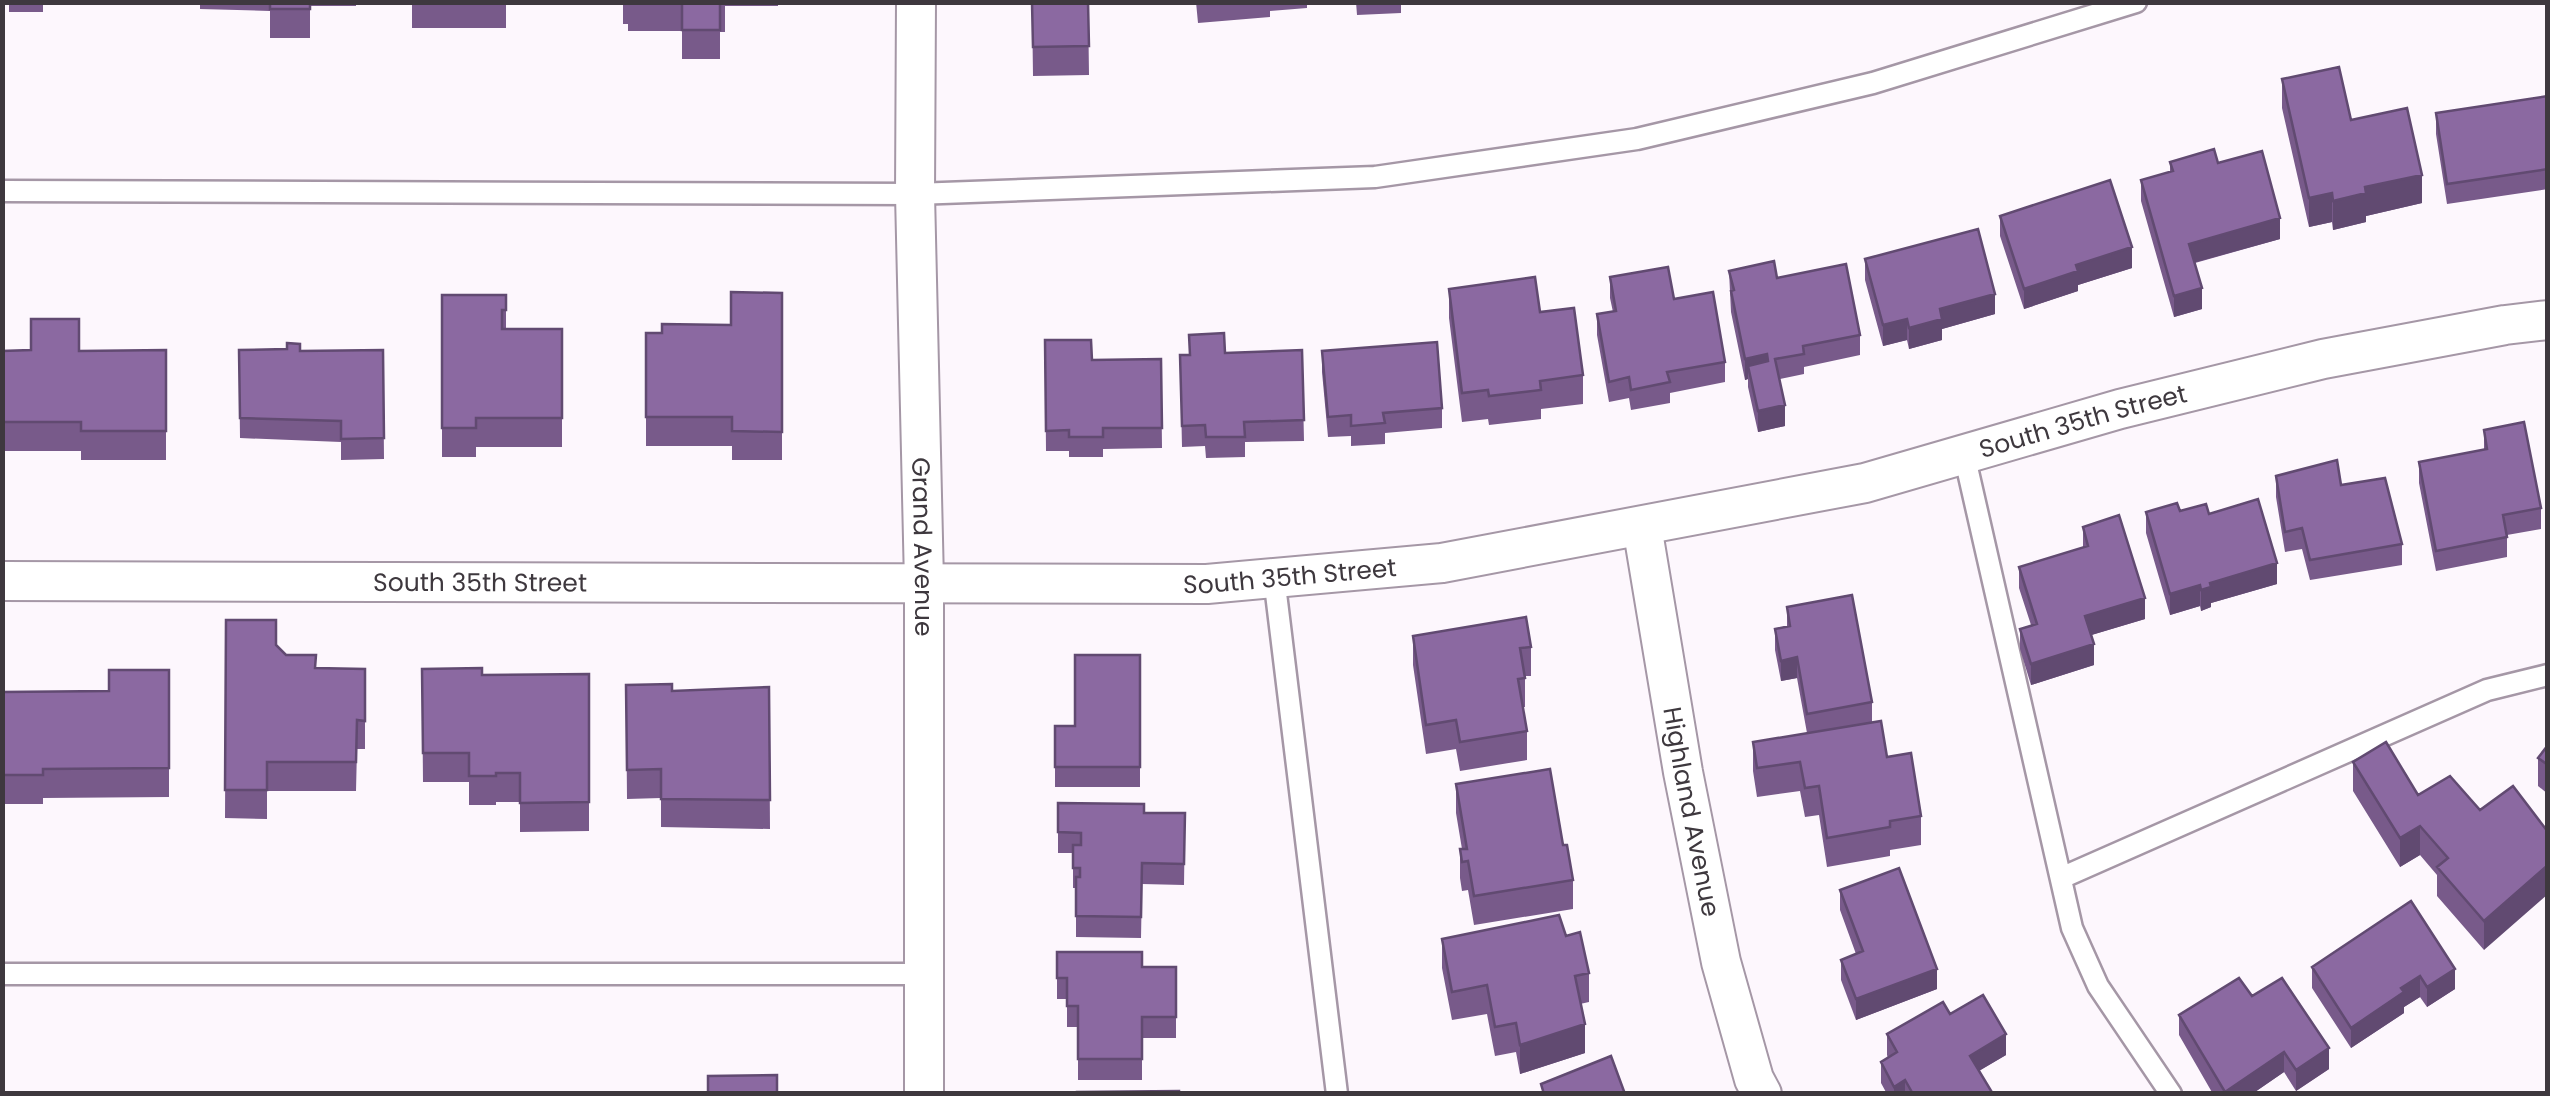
<svg xmlns="http://www.w3.org/2000/svg" width="2550" height="1096" viewBox="0 0 2550 1096" font-family="Poppins,sans-serif">
<style>
.lines{fill:none;stroke-linecap:round;stroke-linejoin:round}
.lane-casing{stroke:#a597a6;stroke-width:25}
.street-casing{stroke:#a597a6;stroke-width:42}
.lane{stroke:#fff;stroke-width:20}
.street{stroke:#fff;stroke-width:38}
.wall{fill:#785a8a}
.shaded-wall{fill:#614a71}
.building{fill:#8b69a1;stroke:#614a71;stroke-width:2.5}
.labels{text-anchor:middle;stroke-width:10;stroke-linejoin:round;paint-order:stroke}
.street-label{font-size:25px;fill:#3e383e;stroke:#fdf7fd}
</style>
<rect width="100%" height="100%" fill="#fdf7fd"/>
<g class="lines">
<defs>
<path id="lane" d="M2 191 915 194 1375 177 1637 139 1873 83 2136 2
M1964 454 2072 928 2098 986 2171 1094
M1274 577 1337 1094
M2061 878 2487 690 2548 675
M2 974H924"/>
<g id="street">
<path id="s1" d="M916 2 915 194 924 582V1094"/>
<path id="s2" d="M1642 526 1683 772 1721 962 1754 1079 1762 1094"/>
<path id="s3" d="M2 581 1207 584 1442 563 1865 483 2120 409 2323 359 2505 325 2548 320"/>
</g>
</defs>
<use href="#lane" class="lane-casing"/>
<use href="#street" class="street-casing"/>
<use href="#lane" class="lane"/>
<use href="#street" class="street"/>
</g>
<path class="wall" d="M9 2H43V12H9Z
M200 2H356V6H310V38H270V11L200 9Z
M412 2H506V28H412Z
M623 2H778V6H725V32H720V59H682V31H628V24H623Z
M1032 2H1088L1089 75 1033 76Z
M1196 2H1307V8L1270 11V17L1198 23Z
M1356 2H1401V13L1357 15Z
M2282 79 2351 120 2422 203 2366 216V222L2333 230 2332 222 2309 227 2282 108Z
M2548 96V189L2447 204 2436 134V113Z
M2170 162 2280 239 2195 263 2202 309 2174 317 2141 201V180L2170 172Z
M2000 216 2132 268 2078 285V291L2024 309 2000 236Z
M1865 259 1995 314 1942 329V340L1909 349 1907 340 1883 346 1865 280Z
M1729 271 1777 278 1860 335V355L1804 367V374L1780 379 1785 426 1758 432 1748 387V379L1745 380 1731 312Z
M1610 277 1674 299 1725 362V382L1670 393V403L1631 410 1629 398 1609 402 1597 335V314L1613 312 1610 298Z
M1449 289 1540 312 1583 375V404L1541 409V419L1489 425 1488 419 1462 422 1449 318Z
M782 293V460H732V446H646V333H662L731 325Z
M442 295H506V329H562V447H476V457H442Z
M1045 340 1092 360 1161 359 1162 448 1103 449V457H1069V451H1046Z
M166 350V460H81V451H2V351Z
M239 350 300 351 383 350 384 459 341 460V442L240 438Z
M1302 350 1304 441 1245 442V457L1206 458 1205 446 1182 447 1180 355Z
M1322 351 1442 408V428L1385 433V444L1351 446V436L1328 437 1322 372Z
M2484 430 2541 508V529L2507 535V557L2436 571 2419 483V462L2484 450Z
M2276 476 2341 485 2402 544V565L2310 580 2302 549 2285 552 2276 497Z
M2180 511 2209 514 2277 584 2211 603V607L2201 611 2200 606 2170 615 2146 533V512Z
M2083 527 2145 619 2091 635 2094 665 2031 685 2020 649V629L2031 625 2019 588V567L2083 547Z
M1787 607 1872 702V722L1887 757 1921 816V845L1890 850V856L1827 867 1819 815 1805 817 1800 791 1757 797 1753 771V742L1807 733 1797 678 1781 681 1775 650V629L1787 627Z
M226 620 276 645 286 655 316 668 365 669V749H357L356 791H267V819L225 818Z
M1413 636 1531 647V676H1525V707H1523L1527 731V760L1460 771 1456 749 1426 754 1413 665Z
M1140 655V787H1055V726H1075Z
M422 669 482 675 589 674V831L520 832V802H496V805H469V782H423Z
M169 670V797L43 798V804H2V692L109 691Z
M626 685 672 691 769 687 770 829 661 827V798L627 799Z
M2538 758 2548 765V794L2538 786Z
M2353 762 2418 795 2480 810 2513 786 2484 950 2437 896V875L2420 855 2400 867 2353 791Z
M1456 784 1563 845 1573 880V909L1474 925 1468 890 1462 891 1460 878V849H1462L1456 813Z
M1058 803 1144 813H1185L1184 885 1142 884 1141 938 1076 937V888H1073V853H1058Z
M1840 890 1937 989 1856 1020 1841 980V960L1856 954 1840 910Z
M2411 901 2455 989 2427 1007 2420 997 2404 1007V1013L2351 1048 2312 988V967Z
M1566 936 1589 973V1002L1580 1004 1585 1053 1520 1074 1516 1052 1495 1056 1487 1014 1452 1020 1442 968V939Z
M1057 952 1142 967H1176V1038H1142V1080H1078V1027H1067V999H1057Z
M2252 996 2329 1069 2296 1091 2284 1072 2252 1094H2213L2179 1035V1015Z
M1950 1014 2006 1055 1979 1071 1993 1094H1887L1881 1083V1062L1888 1058 1887 1055V1034Z"/>
<path class="shaded-wall" d="M2422 175V203L2366 216V222L2333 230V201L2365 187Z
M2332 193V222L2309 227V198Z
M2280 218V239L2189 264V244Z
M2132 247V268L2078 285V291L2024 309V289L2076 265Z
M2202 288V309L2174 317V296Z
M1995 294V314L1942 329V340L1909 349V328L1940 309Z
M1907 319V340L1883 346V325Z
M1767 354V375L1748 366V379L1745 380V359Z
M1785 405V426L1758 432V411Z
M2277 563V584L2211 603V607L2201 611V590L2210 583Z
M2200 585V606L2170 615V594Z
M2145 598V619L2085 637V616Z
M2094 644V665L2031 685V664Z
M1797 657V678L1781 681V661Z
M2420 826V855L2400 867V838Z
M2548 865V894L2484 950V921Z
M1937 969V989L1856 1020V999Z
M2455 969V989L2427 1007V987Z
M2420 976V997L2404 1007V1013L2351 1048V1028L2401 988Z
M1585 1024V1053L1520 1074V1045Z
M2006 1034V1055L1970 1076V1056Z
M2329 1048V1069L2296 1091V1070Z
M2284 1052V1072L2252 1094H2225V1092Z
M1905 1080V1094H1894V1087Z"/>
<path class="building" d="M270 2H310V9H270Z
M682 2H725L720 3V30H682Z
M1032 2H1088L1089 46 1033 47Z
M2339 67 2351 120 2407 108 2422 175 2365 187 2366 193 2333 201 2332 193 2309 198 2282 79Z
M2548 96V169L2447 184 2436 113Z
M2214 149 2218 163 2262 151 2280 218 2189 244 2202 288 2174 296 2141 180 2173 171 2170 162Z
M2110 180 2132 247 2076 265 2078 271 2024 289 2000 216Z
M1978 229 1995 294 1940 309 1942 319 1909 328 1907 319 1883 325 1865 259Z
M1774 261 1777 278 1846 264 1860 335 1803 346 1804 354 1775 359 1785 405 1758 411 1748 366 1768 361 1767 354 1745 359 1731 291 1734 290 1729 271Z
M1668 267 1674 299 1713 292 1725 362 1667 372 1670 382 1631 390 1629 377 1609 382 1597 314 1616 311 1610 277Z
M1535 277 1540 312 1574 308 1583 375 1540 381 1541 390 1489 396 1488 390 1462 393 1449 289Z
M731 292 782 293V432L732 431V417H646V333H662V324L731 325Z
M442 295H506V310H502V329H562V418H476V428H442Z
M31 319H79V351L166 350V431H81V422H2V351L31 350Z
M1224 333 1225 353 1302 350 1304 420 1244 422 1245 437H1206L1205 425 1182 426 1180 355H1190L1189 335Z
M1045 340H1091L1092 360 1161 359 1162 428H1103V437H1069V430L1046 431Z
M1437 342 1442 408 1383 413 1385 423 1351 426V415L1328 417 1322 351Z
M287 343 300 344V351L383 350 384 438 341 439V421L240 418 239 350 287 349Z
M2524 422 2541 508 2503 515 2507 537 2436 551 2419 462 2487 449 2484 430Z
M2337 460 2341 485 2385 478 2402 544 2310 560 2302 528 2285 532 2276 476Z
M2258 499 2277 563 2210 583 2211 587 2201 590 2200 585 2170 594 2146 512 2177 503 2180 511 2206 504 2209 514Z
M2119 515 2145 598 2085 616 2094 644 2031 664 2020 629 2037 624 2019 567 2088 546 2083 527Z
M1852 595 1872 702 1807 714 1797 657 1781 661 1775 629 1790 626 1787 607Z
M1526 617 1531 647 1520 648 1525 678 1518 679 1527 731 1460 742 1456 720 1426 725 1413 636Z
M226 620H276V645L286 655H316L315 668 365 669V721L357 720 356 762H267V790H225Z
M1075 655H1140V767H1055V726H1075Z
M482 668V675L589 674V802L520 803V773H496V776H469V753H423L422 669Z
M109 670H169V768L43 769V775H2V692L109 691Z
M672 684V691L769 687 770 800 661 799V769L627 770 626 685Z
M1881 721 1887 757 1911 753 1921 816 1890 821V827L1827 838 1819 786 1805 788 1800 762 1757 768 1753 742Z
M2386 742 2418 795 2450 776 2480 810 2513 786 2548 832V865L2484 921 2437 867 2448 858 2420 826 2400 838 2353 762Z
M2548 745V765L2538 758Z
M1550 769 1563 845H1567L1573 880 1474 896 1468 861 1462 862 1460 849H1467L1456 784Z
M1058 803 1144 804V813H1185L1184 864 1142 863 1141 917 1076 916V877H1080V868H1073V845H1081V833L1058 832Z
M1899 868 1937 969 1856 999 1841 960 1863 951 1840 890Z
M2411 901 2455 969 2427 987 2420 976 2401 988 2404 992 2351 1028 2312 967Z
M1559 915 1566 936 1580 932 1589 973 1575 976 1585 1024 1520 1045 1516 1023 1495 1027 1487 985 1452 992 1442 939Z
M1057 952H1142V967H1176V1017H1142V1059H1078V1006H1067V978H1057Z
M2239 978 2252 996 2282 978 2329 1048 2296 1070 2284 1052 2225 1092 2179 1015Z
M1983 995 2006 1034 1970 1056 1993 1094H1913L1905 1080 1894 1087 1881 1062 1897 1052 1887 1034 1943 1002 1950 1014Z
M1611 1056 1625 1094H1544L1541 1084Z
M777 1075V1094H708V1076Z
M1179 1091V1094H1077V1092Z"/>
<g class="labels">
<g class="street-label">
<text dy="9" stroke="none"><textPath href="#s3" startOffset="2098">South 35th Street</textPath></text>
<text dy="9" stroke="none"><textPath href="#s1" startOffset="545">Grand Avenue</textPath></text>
<text dy="9" stroke="none"><textPath href="#s3" startOffset="1288">South 35th Street</textPath></text>
<text dy="9" stroke="none"><textPath href="#s3" startOffset="478">South 35th Street</textPath></text>
<text dy="9" stroke="none"><textPath href="#s2" startOffset="290">Highland Avenue</textPath></text>
</g>
</g>
<rect width="2550" height="1096" fill="none" stroke="#3e383e" stroke-width="10"/>
</svg>
